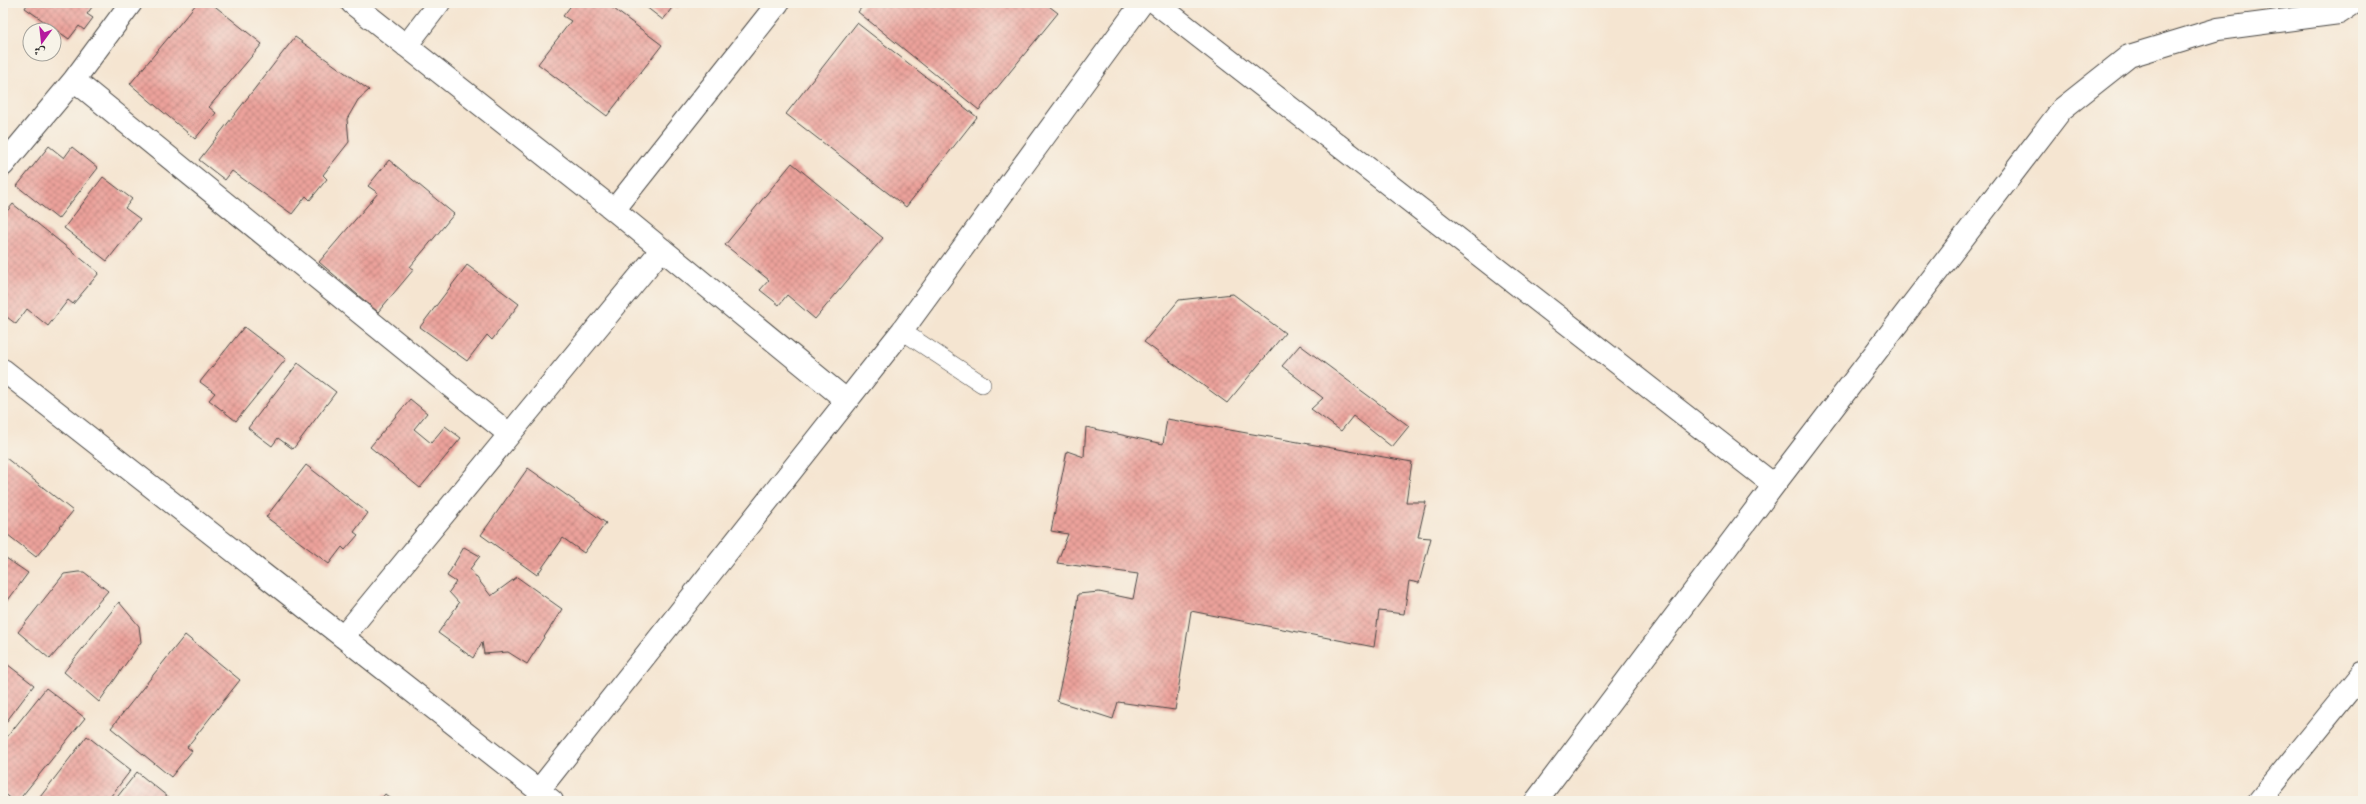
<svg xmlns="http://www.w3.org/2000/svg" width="2366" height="804" viewBox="0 0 2366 804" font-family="Vollkorn,Amiri,serif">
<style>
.building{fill:url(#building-cross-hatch)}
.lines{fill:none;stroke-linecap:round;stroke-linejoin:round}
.service-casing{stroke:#494744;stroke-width:18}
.minor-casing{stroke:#494744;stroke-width:24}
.service{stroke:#fff;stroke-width:17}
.minor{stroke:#fff;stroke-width:22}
</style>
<defs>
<pattern id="building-cross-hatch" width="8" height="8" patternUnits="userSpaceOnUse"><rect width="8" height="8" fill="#eca29b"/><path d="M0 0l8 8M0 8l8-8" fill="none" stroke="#bf847f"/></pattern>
</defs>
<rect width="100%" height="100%" fill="#f7f3e8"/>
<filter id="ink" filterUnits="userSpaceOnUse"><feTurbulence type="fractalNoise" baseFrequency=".025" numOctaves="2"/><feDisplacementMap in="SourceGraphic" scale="8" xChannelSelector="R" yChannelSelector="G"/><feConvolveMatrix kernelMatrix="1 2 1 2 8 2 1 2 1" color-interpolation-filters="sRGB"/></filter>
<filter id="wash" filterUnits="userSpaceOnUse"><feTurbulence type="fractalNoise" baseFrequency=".012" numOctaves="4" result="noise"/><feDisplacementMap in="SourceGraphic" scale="16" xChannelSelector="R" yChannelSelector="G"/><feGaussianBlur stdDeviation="0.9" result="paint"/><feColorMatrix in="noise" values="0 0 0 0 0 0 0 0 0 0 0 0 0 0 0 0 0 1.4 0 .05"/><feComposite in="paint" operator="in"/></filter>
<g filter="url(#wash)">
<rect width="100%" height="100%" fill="#f5e5d1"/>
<g id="blocks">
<path class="building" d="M28 3H95L87 14 93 18 84 30 79 26 69 39 25 8Z
M197 3H211L262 44 209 107 216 113 195 139 130 84Z
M573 3H606L662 45 607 116 538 64 571 21 563 16Z
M641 3H681L678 8 674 5 663 20Z
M865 3H1045L1058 13 979 110 858 12Z
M857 23 977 117 906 207 786 114Z
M295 37 369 90 358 100 347 119 349 142 323 175 327 179 310 200 306 196 292 214 232 171 225 180 199 160Z
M49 146 64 158 72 147 98 168 58 219 17 186Z
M389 160 454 214 410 267 414 269 378 312 319 262 378 193 368 186Z
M792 163 883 238 815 319 787 295 779 305 760 290 769 280 725 245Z
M103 177 132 199 125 208 140 219 107 261 64 228Z
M13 204 99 273 73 304 68 300 48 326 27 309 16 324 3 314V216Z
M467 265 519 304 492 340 487 335 467 361 420 327Z
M1233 294 1285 333 1227 403 1144 342 1179 300Z
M244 327 286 359 236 421 209 400 215 393 200 382Z
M1300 345 1409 426 1392 447 1353 416 1341 431 1311 409 1323 398 1282 366Z
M298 363 336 392 293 449 278 438 272 446 248 428Z
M410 399 427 413 414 429 431 443 445 426 461 438 420 488 370 447Z
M1167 419 1412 462 1406 502H1426L1418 537 1431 538 1419 583 1409 581 1404 614 1379 611 1374 647 1191 611 1175 710 1118 702 1113 719 1057 701 1075 619 1078 594 1099 592 1133 599 1138 574 1057 563 1068 534 1051 531 1067 451 1084 457 1086 427 1163 444Z
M6 458 73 511 36 557 3 531V462Z
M306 465 368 513 354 532 358 535 345 550 342 547 329 564 266 517Z
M528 468 606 523 584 553 563 538 537 575 481 535Z
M464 547 480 556 470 569 491 596 517 577 562 609 527 664 508 652 484 654 482 642 473 658 438 633 459 603 449 592 456 582 447 576Z
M3 556 28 573 3 607Z
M78 572H84L108 591 50 659 18 632 64 574Z
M119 602 139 626 141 642 99 702 64 672Z
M185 635 240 680 187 747 192 751 171 777 111 728Z
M3 661 34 685 3 726Z
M46 688 85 718 18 801H14L3 792V742Z
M87 736 131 770 107 801H37Z
M137 772 173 801H114Z
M385 794 394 801H379Z"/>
</g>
</g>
<g filter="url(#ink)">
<use href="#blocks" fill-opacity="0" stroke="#494744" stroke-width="1"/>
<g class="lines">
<defs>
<path id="service" d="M902 331 982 384"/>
<path id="minor" d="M352 3 614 210 846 400
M1156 3 1774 485
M406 46 439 3
M74 80 509 434
M3 165 74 80 131 3
M614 210 778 3
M3 370 552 801
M343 637 662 249
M539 790 902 331 1142 3
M1536 801 1774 485 2062 109 2129 56 2218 29 2339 13 2354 3
M2259 801 2363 673"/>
</defs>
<use href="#service" class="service-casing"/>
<use href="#minor" class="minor-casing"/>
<use href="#service" class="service"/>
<use href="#minor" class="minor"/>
</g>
</g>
<rect width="2366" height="804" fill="none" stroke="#f7f3e8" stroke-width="16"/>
<g transform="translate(42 42) rotate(195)"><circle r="19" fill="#f7f3e8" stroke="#a5a39c"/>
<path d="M0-3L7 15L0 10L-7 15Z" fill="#b5179e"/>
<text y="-6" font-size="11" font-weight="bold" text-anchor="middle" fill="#2b2b2b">ش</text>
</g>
</svg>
